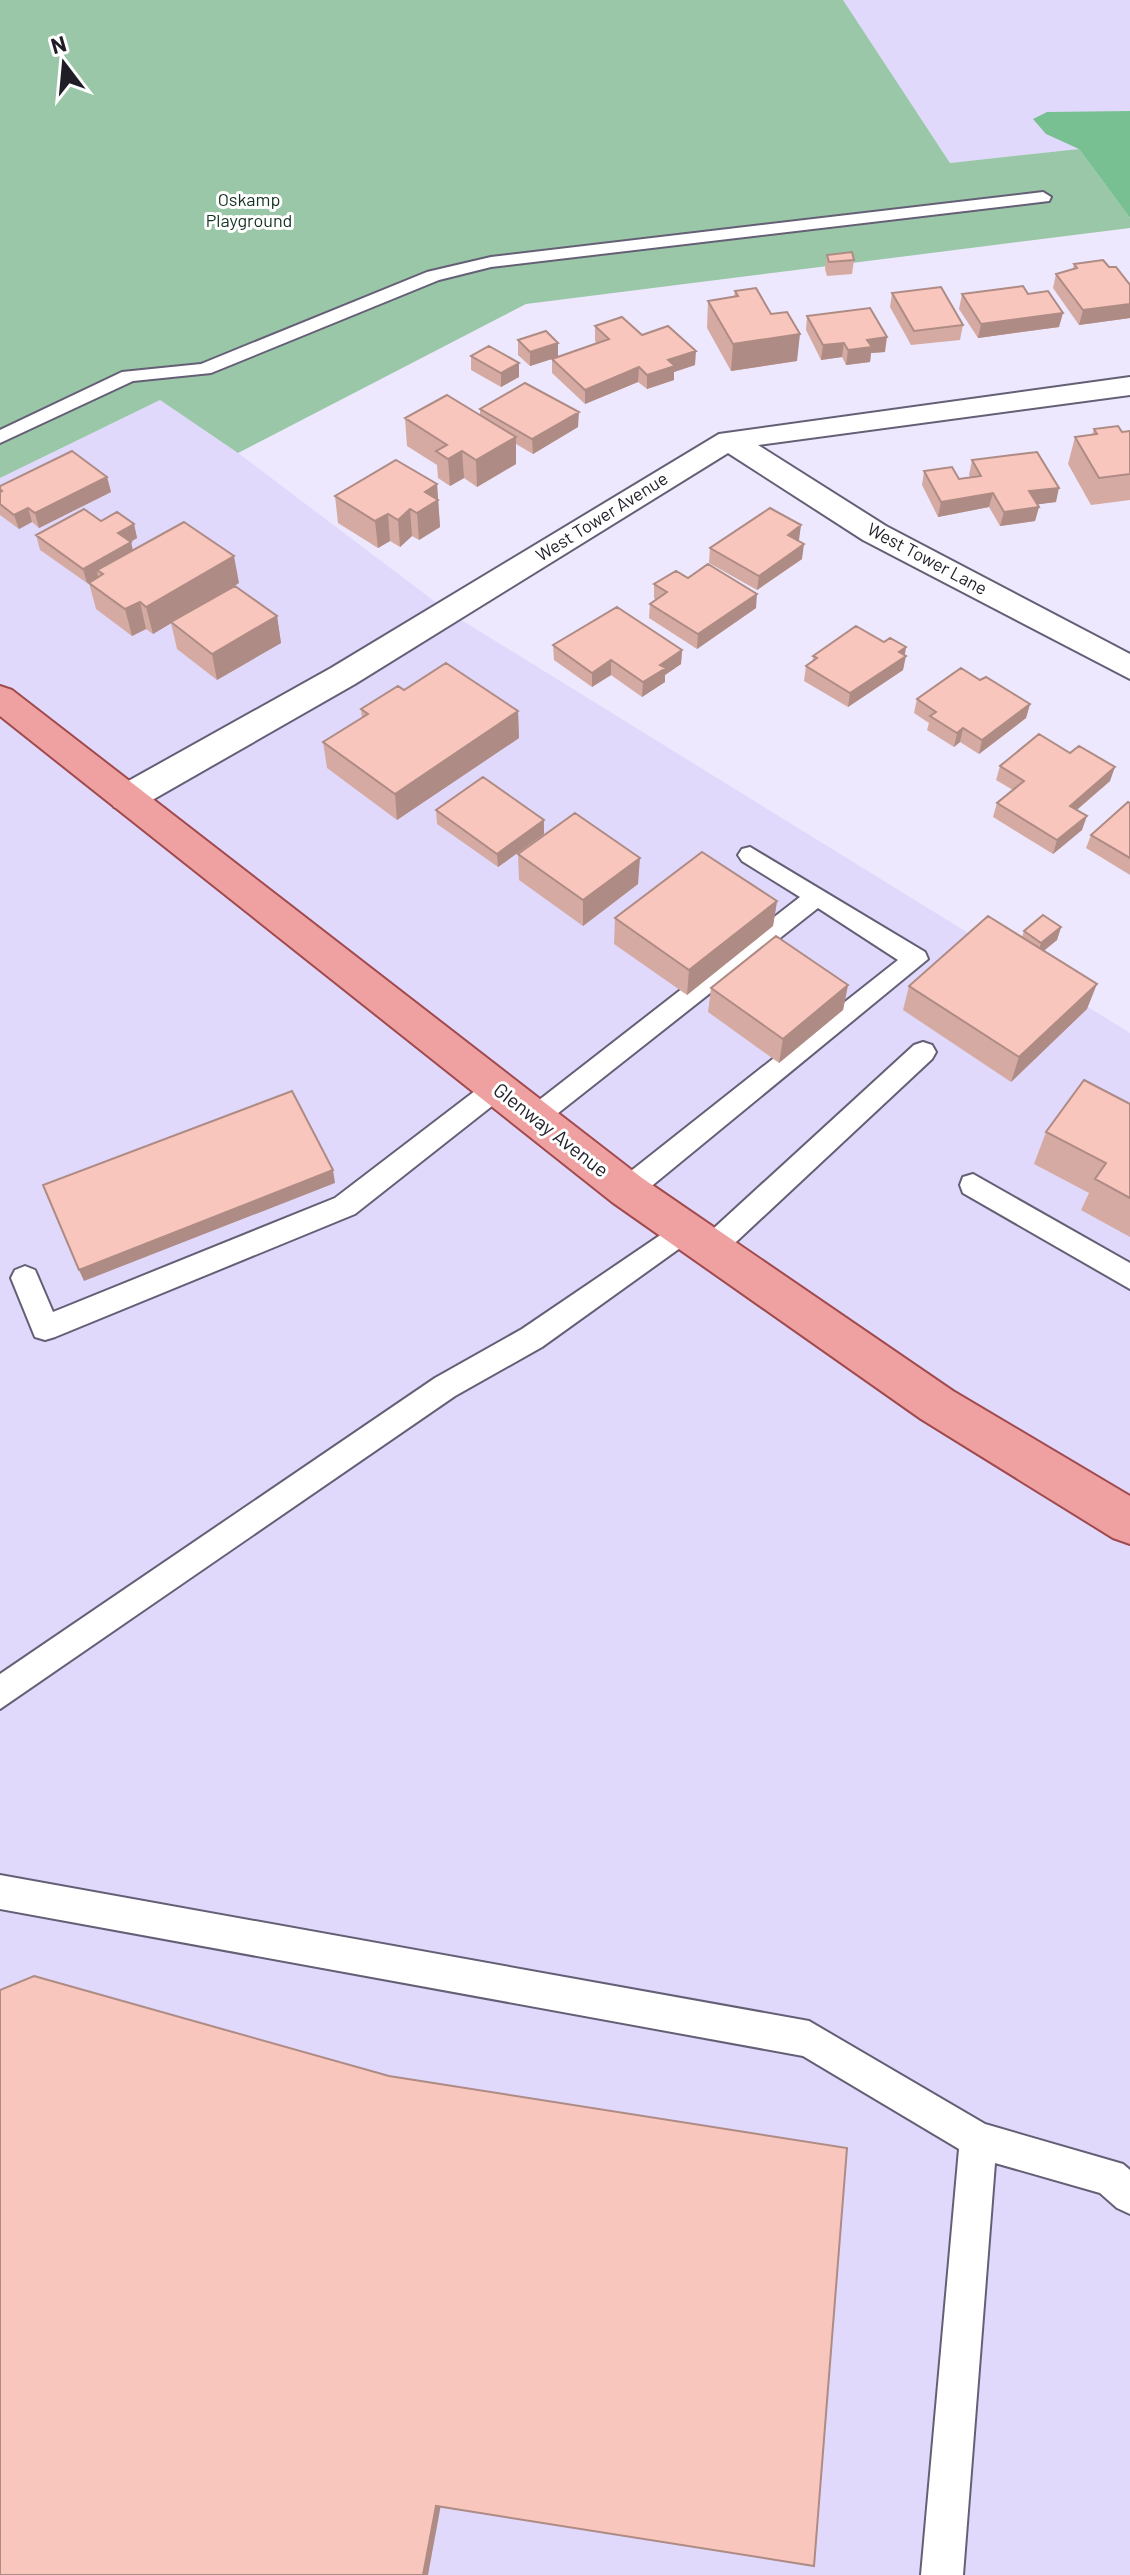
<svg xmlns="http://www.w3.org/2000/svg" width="1130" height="2575" viewBox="0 0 1130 2575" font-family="Barlow,sans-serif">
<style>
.built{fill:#e1d9fb}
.green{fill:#9ac7a8}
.forest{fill:#78c092}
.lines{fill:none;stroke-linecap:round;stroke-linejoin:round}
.lane-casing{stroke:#655f76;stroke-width:4}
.street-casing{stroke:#655f76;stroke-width:4}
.primary-casing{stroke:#a04a4d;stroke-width:4}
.lane{fill:#fff;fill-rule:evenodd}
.street{fill:#fff;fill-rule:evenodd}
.primary{fill:#efa1a1;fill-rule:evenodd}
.wall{fill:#d5aaa2}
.shaded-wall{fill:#ae8b84}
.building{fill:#f8c6bc;stroke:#ae8b84;stroke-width:2}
.labels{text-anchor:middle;stroke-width:6;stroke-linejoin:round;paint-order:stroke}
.far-park-label{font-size:18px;fill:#153421;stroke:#fff}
.far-street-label{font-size:18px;fill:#1f1d26;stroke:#fff}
.street-label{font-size:20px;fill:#1f1d26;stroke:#fff}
</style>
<rect width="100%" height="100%" fill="#ede8fd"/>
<path class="built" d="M843 0H1130V218L1079 149 950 163Z
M160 400 238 453 450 613 1130 1033V2575H0V478Z"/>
<path class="green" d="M0 0H843L950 163 1079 149 1130 218V228L526 304 238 453 160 400 0 478Z"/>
<path class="forest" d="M1130 111V218L1079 149 1046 134 1033 119 1047 112Z"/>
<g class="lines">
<defs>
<path id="lane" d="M1043 192 1051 197 1049 201 491 267 439 280 211 373 133 381 0 443V430L122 372 201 364 427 272 491 257Z
M750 847 925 952 928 959 637 1198 627 1201 617 1198 613 1190 617 1182 898 960 818 908 543 1125 534 1128 525 1125 521 1118 525 1111 800 897 742 861 738 855 742 849Z
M923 1042 932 1045 936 1052 932 1059 721 1256 711 1260 701 1256 697 1248 701 1240 914 1045Z
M497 1078 506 1081 510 1088 506 1095 355 1214 55 1337 45 1340 35 1337 11 1278 15 1270 25 1266 35 1270 53 1312 335 1198 488 1081Z
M973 1174 1130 1263V1289L963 1193 960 1185 963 1177Z
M684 1219 694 1222 698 1230 694 1238 542 1347 455 1396 0 1709V1674L435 1378 522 1329Z
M0 1875 809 2021 985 2124 1123 2164 1130 2170V2214L1117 2208 1100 2193 995 2163 963 2575H921L959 2149 803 2056 0 1909Z"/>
<path id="street" d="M1130 377V395L758 445 886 526 1130 654V679L863 540 728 453 355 684 140 807 127 811 114 807 109 798 114 789 331 668 719 434Z"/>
<path id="primary" d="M0 686 12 690 642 1178 953 1391 1130 1496V1544L1113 1538 921 1419 612 1202 0 716Z"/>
</defs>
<use href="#lane" class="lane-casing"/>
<use href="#street" class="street-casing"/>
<use href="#primary" class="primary-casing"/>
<use href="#lane" class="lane"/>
<use href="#street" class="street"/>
<use href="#primary" class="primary"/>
</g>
<path class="wall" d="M827 255 854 260 852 274 827 276 825 269Z
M1074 264 1109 267 1130 285V318L1079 325 1053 288 1056 274 1073 269Z
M735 291 797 361 731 371 707 328 708 301 734 297Z
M892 293 963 325 960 340 911 345 890 307Z
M962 294H1028L1059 327 978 338 959 309Z
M807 316 885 352 871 353 870 362 846 365 842 357 821 360 806 330Z
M595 326 642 335 695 365 674 372V380L647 389 638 382 585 404 552 373V359L530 366 518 355V340L558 343V357L597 343 595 341Z
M471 356 519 363V377L501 387 471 370Z
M480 409 578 427 533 454 516 444V464L477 487 464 478 450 486 438 478 437 465 407 446 405 418 480 416Z
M1094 429 1122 432 1130 431V500L1091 505 1068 464 1075 437 1092 435Z
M972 460 1056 502 1037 504 1039 507 1035 521 1000 526 989 507 938 517 922 485 924 471 959 479 970 477 969 475Z
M107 477 111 492 39 528 32 522 19 529 0 515V486Z
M437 484 440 527 419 540 412 536 400 547 390 541 378 548 338 523 335 496Z
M101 521 134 524 137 538 131 542 133 550 239 583 218 596 277 616 281 643 217 680 177 649 171 623 153 634 146 629 132 636 96 609 89 583 98 577 87 583 40 550 36 535Z
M801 525 798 541 802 559 757 590 709 563 710 548Z
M688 578 756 608 697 649 649 618 650 604 656 600 654 598V584Z
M884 642 906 647 903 670 848 707 804 681 806 666 813 662V656Z
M553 645 682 650 681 664 665 675V682L642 697 611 675 592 687 554 660Z
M980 680 1030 704 1026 718 979 754 960 742 954 747 927 730 929 723 914 713 917 699Z
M361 709 518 711 519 738 397 820 327 768 323 742 362 718Z
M1000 766 1110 781 1077 810 1082 830 1053 854 993 817 997 803 1013 790 996 780Z
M1130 803V875L1086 848 1091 835Z
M436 810 544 820V834L498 867 437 824Z
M518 854 638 884 583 926 519 880Z
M777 901 773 926 687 995 614 944 615 918Z
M1061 927 1057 940 1044 951 1087 1009 1011 1082 903 1010 909 986 1022 937 1024 931Z
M848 985 843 1010 779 1063 708 1012 711 988Z
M1130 1104V1237L1081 1210 1089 1193 1034 1164 1046 1132Z"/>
<path class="shaded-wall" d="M1130 304V318L1079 325 1083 310Z
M1063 313 1059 327 978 338 981 324Z
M800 334 797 361 731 371 733 344Z
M887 337 885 352 871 353 870 362 846 365 848 350 867 340Z
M558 343V357L530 366V352Z
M844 343 842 357 821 360 823 345Z
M696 351 695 365 674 372V380L647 389V375L668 360Z
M519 363V377L501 387V373Z
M639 367 638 382 585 404V390Z
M579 412 578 427 533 454 532 439Z
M516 437V464L477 487 476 460Z
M462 451 464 478 450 486 448 459Z
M107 477 111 492 39 528 35 513Z
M437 484 440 527 419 540 417 513 425 492Z
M1059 488 1056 502 1026 506 1029 491Z
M993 493 989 507 938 517 941 502Z
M1039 507 1035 521 1000 526 1004 512Z
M28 508 32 522 19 529 14 515Z
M410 509 412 536 400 547 398 520Z
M388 514 390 541 378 548 375 521Z
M134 524 137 538 121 547 118 533Z
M801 525 799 540 786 549 788 535Z
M131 542 134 556 97 570 98 577 87 583 83 569Z
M804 544 802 559 757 590 759 576Z
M234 556 239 583 153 634 146 607Z
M757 594 756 608 697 649 698 634Z
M140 602 146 629 132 636 125 609Z
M277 616 281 643 217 680 212 654Z
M906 647 904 657 906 656 903 670 848 707 850 693Z
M682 650 681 664 665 675V682L642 697 643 682 660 665Z
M611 660V675L592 687V673Z
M1030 704 1026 718 979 754 982 740Z
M518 711 519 738 397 820 395 794Z
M963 728 960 742 954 747 957 733Z
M1115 767 1110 781 1066 819 1070 806Z
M1087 816 1082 830 1053 854 1057 840Z
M544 820V834L498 867 497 854Z
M640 858 638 884 583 926V900Z
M777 901 773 926 687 995 689 970Z
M1061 927 1057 940 1037 956 1041 943Z
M1097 984 1087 1009 1011 1082 1019 1057Z
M848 985 843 1010 779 1063 783 1039Z
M333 1170 335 1183 84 1281 79 1270Z
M442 2499 428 2575H423L436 2506Z"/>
<path class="building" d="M852 252 854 260 829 262 827 255Z
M1103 260 1109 267H1116L1130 285V304L1083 310 1056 274 1077 268 1074 264Z
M1023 286 1028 294 1048 291 1063 313 981 324 962 294Z
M941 287 963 325 914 331 892 293Z
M756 288 771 314 787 312 800 334 733 344 708 301 738 296 735 291Z
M870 308 887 337 867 340 872 347 848 350 844 343 823 345 807 316Z
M622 317 642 335 668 326 696 351 668 360 675 366 647 375 639 367 585 390 552 359 609 339 595 326Z
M546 331 558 343 530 352 518 340Z
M489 346 519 363 501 373 471 356Z
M525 383 579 412 532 439 480 409Z
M447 395 516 437 476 460 462 451 448 459 436 451 447 445 405 418Z
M1118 426 1122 432 1130 431V474L1099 478 1075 437 1097 434 1094 429Z
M72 451 107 477 35 513 28 508 14 515 0 504V492L2 491 0 489V486Z
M1037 452 1059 488 1029 491 1039 507 1004 512 993 493 941 502 924 471 952 467 959 479 981 476 972 460Z
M396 460 437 484 425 492 438 500 417 513 410 509 398 520 388 514 375 521 335 496Z
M770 508 801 525 788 535 804 544 759 576 710 548Z
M84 509 101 521 117 512 134 524 118 533 131 542 83 569 36 535Z
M184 522 234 556 146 607 140 602 125 609 89 583 103 574 97 570Z
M708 564 757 594 698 634 650 604 667 592 654 584 676 571 688 578Z
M235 586 277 616 212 654 171 622Z
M617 607 682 650 660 665 666 668 643 682 611 660 592 673 553 645Z
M856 626 884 642 890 638 906 647 899 652 906 656 850 693 806 666 817 658 813 656Z
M446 663 518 711 395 794 323 742 368 714 361 709 398 686 404 690Z
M961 668 980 680 986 677 1030 704 982 740 963 728 957 733 930 716 936 712 917 699Z
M1039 734 1070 753 1079 746 1115 767 1070 806 1087 816 1057 840 997 803 1024 781 1000 766Z
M483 777 544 820 497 854 436 810Z
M1128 802 1130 803V858L1091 835Z
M575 813 640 858 583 900 518 854Z
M702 852 777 901 689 970 615 918Z
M1043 915 1061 927 1041 943 1024 931Z
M988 916 1097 984 1019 1057 909 986Z
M776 936 848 985 783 1039 711 988Z
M1084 1080 1130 1104V1198L1095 1179 1106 1163 1046 1132Z
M292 1091 333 1170 79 1270 43 1185Z
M34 1976 389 2076 847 2148 814 2566 436 2506 423 2575H0V1990Z"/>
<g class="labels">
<g class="far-park-label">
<text x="249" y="206">Oskamp<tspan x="249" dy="21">Playground</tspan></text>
</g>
<g class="far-street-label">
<text transform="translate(602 517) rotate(-32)" y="6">West Tower Avenue</text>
<text transform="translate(927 559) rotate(28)" y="6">West Tower Lane</text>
</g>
<g class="street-label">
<text transform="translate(551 1130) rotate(38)" y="7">Glenway Avenue</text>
</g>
</g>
<g transform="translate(64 64) rotate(344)" stroke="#ffffff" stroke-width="6" paint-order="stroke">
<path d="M0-6L14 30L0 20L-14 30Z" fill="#1f1d26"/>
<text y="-12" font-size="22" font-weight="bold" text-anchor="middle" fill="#1f1d26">N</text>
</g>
</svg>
